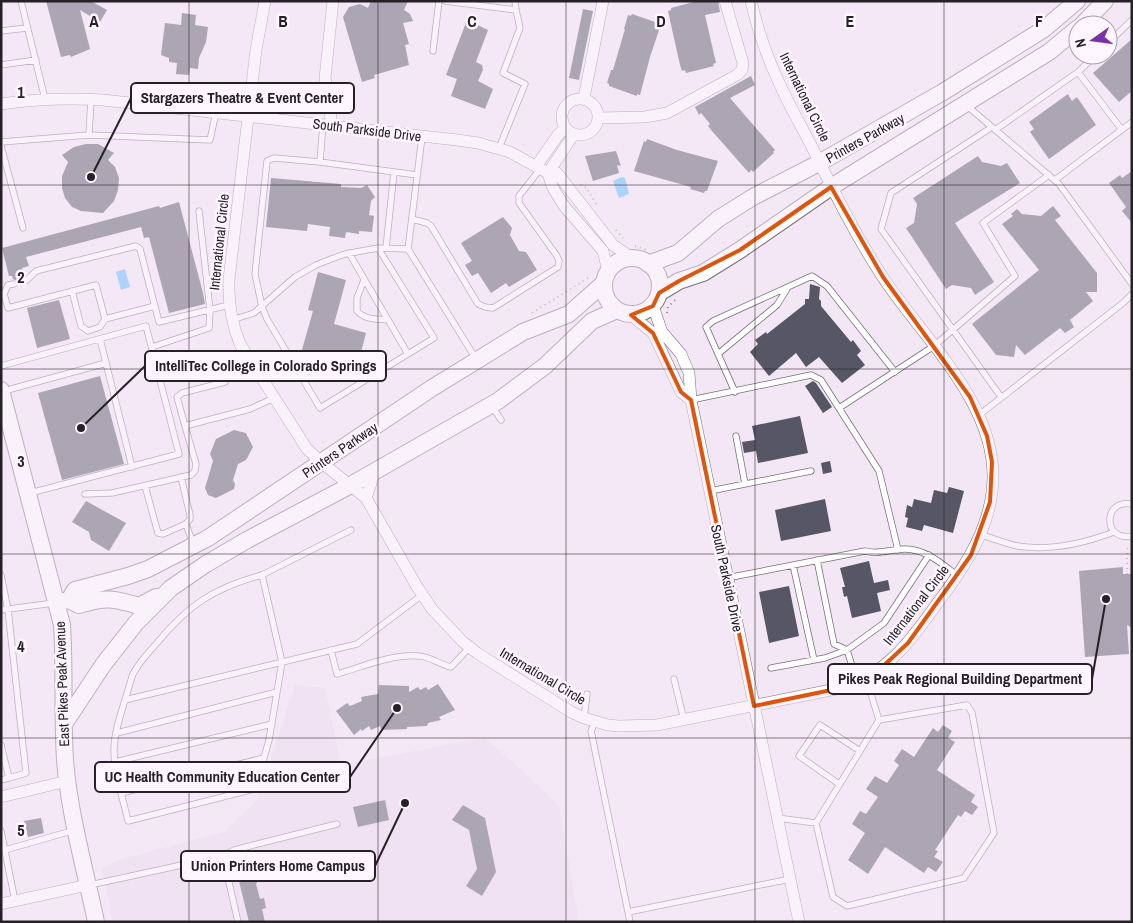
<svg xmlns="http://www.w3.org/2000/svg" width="1133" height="923" viewBox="0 0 1133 923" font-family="'Archivo Narrow',sans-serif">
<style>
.built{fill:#eddbef}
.water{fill:#57bcfa}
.building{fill:#565665}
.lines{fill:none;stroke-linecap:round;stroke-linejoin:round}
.service-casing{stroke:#7a6e7b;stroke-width:7}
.minor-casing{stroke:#7a6e7b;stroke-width:12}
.secondary-casing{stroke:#7a6e7b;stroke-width:18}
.path{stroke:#8e858f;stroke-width:2;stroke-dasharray:1 4;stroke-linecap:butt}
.service{stroke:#fff;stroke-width:5.5}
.minor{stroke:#fff;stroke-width:11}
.secondary{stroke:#fff;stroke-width:16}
.marked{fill:none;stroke:#de560d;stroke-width:4;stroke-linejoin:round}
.grid{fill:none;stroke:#262127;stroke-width:1;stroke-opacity:0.55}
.labels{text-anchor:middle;stroke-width:5;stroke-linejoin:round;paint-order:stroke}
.street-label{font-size:14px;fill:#262127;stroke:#fef6ff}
.grid-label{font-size:16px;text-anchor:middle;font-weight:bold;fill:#262127;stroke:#fef6ff;stroke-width:5;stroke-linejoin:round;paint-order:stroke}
.leader{fill:none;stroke:#262127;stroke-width:2}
.callout-dot{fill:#262127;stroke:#fef6ff;stroke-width:2}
.callout{fill:#fef6ff;stroke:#262127;stroke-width:2}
.callout-label{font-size:15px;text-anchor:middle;font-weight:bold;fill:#262127}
</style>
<rect width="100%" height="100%" fill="#f4e7f5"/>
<path class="built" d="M295 685 325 688 341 765 485 738 525 773 559 806 579 922H113L102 869 118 860 224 832 257 800Z"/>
<path class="water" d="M622 177 625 178 629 194 619 198 613 181Z
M125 269 130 287 121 290 116 272Z"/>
<path class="building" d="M46 1H91L107 10 100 22 80 10 90 49 71 57 70 55 61 57Z
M371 1H408L404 10 410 14 413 21 403 23 409 44 405 45 409 65 374 75 375 78 362 82 343 17 349 7 360 4 368 8Z
M697 1H718L720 12 705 15 716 63 713 64 714 66 686 73 685 70 682 71 680 65 668 11 671 10V8Z
M583 9 593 11 579 80 569 78Z
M182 13 196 15 195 25 208 27 206 42 199 58 198 69 190 68 189 75 176 74 177 63 169 62V58L161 55 165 23 181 25Z
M632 14 661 24 650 57 640 95 637 94V96L609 86V84L607 83 611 70H613L625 29H624L628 15 631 16Z
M467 20 488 30 476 62 482 65 483 70 478 81 493 89 485 109 451 96 457 79 446 75Z
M1132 39V91L1119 102 1093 73Z
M751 76 755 85 730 98 775 150 773 152 774 153 753 172 751 170 749 173 712 131 708 126 710 124 701 113 699 115 695 107Z
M1068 94 1072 101 1077 97 1096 125 1049 159 1030 132 1034 129 1029 122Z
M647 139 677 150 718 161 707 191H705L704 193 690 189 691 187 634 171 644 141 646 142Z
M86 144H98L114 153 108 160 115 167 119 178 118 190 114 201 103 213 81 211 72 207 65 198 62 188V176L68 162 62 155 74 147Z
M616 151 621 166 617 165 619 173 593 181 585 156Z
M978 156 982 162 1001 166 1007 163 1020 183 955 223 994 282 975 295 971 288 952 285 946 289 906 228 914 223 917 204 913 198Z
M1132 171V223L1122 211 1126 207 1109 183 1120 175 1122 178Z
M271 178 341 184V187L361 188 367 185 375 197 371 201 369 215 374 216 372 232 359 231V234L346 232 345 238 329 236 330 227 308 224 307 231 266 227Z
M179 202 203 293 205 304 169 313 149 237 144 238 141 227 26 257 29 266 22 268 23 273 20 274 21 277 17 281 13 279 12 276H9L2 248 159 206 160 208Z
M1053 206 1061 216 1055 220 1097 273V292H1086L1093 301 1070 320 1074 327 1065 333 1060 328 1025 355 1016 345 1014 357 996 355 972 324 1039 270 1002 224 1013 216 1011 214 1017 209 1022 214 1041 216Z
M503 217 512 228 510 235 519 251 526 252 537 270 509 287 506 283 491 293 478 273 472 276 465 265 472 261 461 243Z
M318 272 346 280 334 324 366 333 355 376 299 360 313 311 308 310Z
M810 284 820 287 819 299 821 301V306L851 342 853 340 861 351 857 355 865 365 842 383 819 357 806 367 796 353 769 376 750 352 758 344 755 340 766 332 767 334 805 304V299H809Z
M59 300 70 339 37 348 27 308Z
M100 376 124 464 62 480 38 393Z
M813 381 816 383 832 407 823 413 805 386Z
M800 416 808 453 758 463 756 451 744 453 742 442 755 440 752 426Z
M234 430 246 433 253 447 246 460 238 464 233 480 235 484 234 489 216 498 208 495 205 488 213 461 210 454 216 439Z
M830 461 832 472 823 474 821 463Z
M949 487 964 491 953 533 924 525 922 531 906 527 908 518 905 517 907 505 912 507 914 499 931 503 934 490 947 493Z
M825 499 831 531 781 541 775 510Z
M86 501 126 523 109 551 91 540 89 532 72 522Z
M869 561 874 583 888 580 890 590 877 593 881 611 852 618 847 596 844 597 842 587H845L840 568Z
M1123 567V574H1132V628L1127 625 1129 654 1085 657 1079 571Z
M789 586 799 636 769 643 759 592Z
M438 684 455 710 439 717 441 720 428 723 427 726 407 727V729L381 730 380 726 371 730 369 726 362 731 361 729 354 735 336 711 347 703 350 706 362 701 361 697 378 694 379 685 409 686V692L418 687 420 690 426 687 428 690Z
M943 725 952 731 948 738 955 742 937 770 975 795 971 802 978 807 972 815 965 811 961 817 958 815 935 850 938 851 934 857 943 862 936 872 928 867 924 873 885 847 868 874 848 860 865 833 852 824 860 811 866 814 878 797 866 789 875 776 887 783 899 765 894 761 902 749 914 757 933 728 938 732Z
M385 800 389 820 358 827 353 807Z
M463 805 485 818 496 872 482 896 466 886 477 869 469 830 452 820Z
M41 818 44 833 28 837 24 821Z
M253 860 266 867 256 884 260 899 264 898 266 908 262 909 265 922H249L239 881Z"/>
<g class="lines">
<defs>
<path id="service" d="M21 1 45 99
M445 1 516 10 520 28 503 73 525 84 499 148
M515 1 516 10
M1 31 27 28
M1108 43 1132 20
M433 51 439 1
M1 65 36 60
M1078 72 1122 130
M966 105 1059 184 1132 284
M992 127 891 193 881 229 1001 397
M995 130 1078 72 1096 55
M89 135 210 140 216 112
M1 142 89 135 91 99
M1 146 23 228
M320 162 323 124
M1055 180 1132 122
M412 219 427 223 431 226 478 304 485 307 493 308 558 267 559 261 557 256 519 203V196L541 168
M378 248 434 338 320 408 267 319 262 307 255 274 267 161 274 158 320 162 417 175
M386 248 394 172
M408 249 422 137
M349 253 408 354
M364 280 357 298V311C365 320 377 319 388 320
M22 282 27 280 36 271 136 246 140 249 159 322 229 305
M72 291 81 326 88 331 100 327 105 319
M2 294H4L8 285 14 284
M4 294 8 308 96 285 105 319 155 306
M232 320 254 313 295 277 316 265 331 259 345 254 378 248 408 249 476 359
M100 339 132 467
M152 347 209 328 210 310 199 211
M718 354 777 305 787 289
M1 366 146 326 179 454 30 493
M225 382 182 393 177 397 185 426 250 409 274 398
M4 391 106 363
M735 392 706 327 713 321 812 276 827 286 895 372
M691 400 811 375 821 380 879 471 898 550
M492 406 501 420
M839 408 934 346 1015 276 983 223 1049 175
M979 415 1123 303 1132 294
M736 436 745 484
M181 477 190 515V519L186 524 193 544
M145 486 158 533 163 534 186 524
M710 491 811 471
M85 494 112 493 191 475 195 471 196 464 185 426
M1132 504C1103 498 1102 542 1132 536
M351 530 262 575 282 662 269 740 258 779 250 790 128 821C123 798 114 774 114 750 114 734 120 716 125 700L357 644 422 595
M981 535C993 538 1006 544 1018 546 1049 551 1085 543 1114 532
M817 560 834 644 847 650 857 682
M793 565 814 660
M1 575 8 610 26 773 9 778
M727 578 865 551C879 555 891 549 905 549 926 549 942 564 958 576
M1 610 54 603
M331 650 337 674C362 667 391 654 418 656 430 656 440 665 451 667L470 647
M771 668 825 658 847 650 884 623 929 555
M674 679 684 720
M125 700C128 691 130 682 133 674 139 662 148 653 157 643 188 605 214 588 262 575
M584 718 587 694
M595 722 591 731 628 912
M117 733 277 692
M1 745 9 778 1 780
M115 762 272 724
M839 784 799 756 820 725 860 751
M121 793 264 758
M777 818 816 823 879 720 866 678
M816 823 833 897 847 906 964 878 994 833 972 713 967 705 879 720
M1 831 15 901
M5 850 75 830
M223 856 234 850 337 824
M90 885 223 856 238 922
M630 922 628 912 790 879"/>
<path id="minor" d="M265 1 256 50 229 279C228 302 231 322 240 344L307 449 321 462 366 498 416 585 432 609 462 641 477 653 571 712 584 718 608 725 619 726 657 725 841 688C891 671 909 642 939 601 967 564 993 524 993 476 993 400 922 337 882 276 856 236 835 194 814 151 802 127 788 104 777 78 766 54 757 27 751 1
M584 98 603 1
M562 117a18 18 0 1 1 36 0a18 18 0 1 1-36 0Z
M1 104C35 99 69 98 103 100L457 140 478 143 510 152 548 173 553 188 564 206 603 251 608 271
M598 118 645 117 667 113 737 75 742 70 743 63 725 1
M331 125 330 104 325 78 333 1
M537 165 558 135 565 128
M548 173H557L613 245 632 258
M548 173 574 134
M653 306 662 332 681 354 689 373 691 400 799 922
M631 315 653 333 681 392 691 400
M366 498 375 471
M1 797 67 781
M1 904 88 885"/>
<path id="secondary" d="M1082 25 1105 1
M604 286a28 28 0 1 1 56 0a28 28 0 1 1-56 0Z
M648 264 678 253 718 219 753 197 819 163 943 92 1044 29 1077 1
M659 293 679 281 703 273 740 250 831 187 1049 52 1078 28
M1 390 62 625C65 670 62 715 65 759 69 814 85 868 96 922
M69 600 75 590 128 576 148 569 208 538 432 388 523 332 569 314 604 283
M59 602 69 600 79 605C105 597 113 598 139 606L156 597
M64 724 103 665 136 623 171 588 206 564 247 540 349 486 498 401 545 366 592 321 617 310"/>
</defs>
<use href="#service" class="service-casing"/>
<use href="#minor" class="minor-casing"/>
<use href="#secondary" class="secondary-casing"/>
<path class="path" d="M580 185 586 187 598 207
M616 230 623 238
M635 246 647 250
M532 313 591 276
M667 313 668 307 676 299
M1127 574V549L1132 546"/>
<use href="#service" class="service"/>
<use href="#minor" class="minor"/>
<use href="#secondary" class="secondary"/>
</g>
<path d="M0 0H1133V923H0ZM831 187 883 277 970 397 987 436 992 462 990 502 971 555 908 643 879 670 841 688 754 706 691 400 681 392 653 333 631 315 653 306 659 293 679 281 740 250Z" fill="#f4e7f5" fill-opacity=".55" fill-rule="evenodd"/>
<path class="marked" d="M831 187 883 277 970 397 987 436 992 462 990 502 971 555 908 643 879 670 841 688 754 706 691 400 681 392 653 333 631 315 653 306 659 293 679 281 740 250Z"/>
<path class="grid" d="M189 1V922M378 1V922M566 1V922M755 1V922M944 1V922M1 185H1132M1 369H1132M1 554H1132M1 738H1132"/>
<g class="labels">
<g class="street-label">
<text transform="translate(805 97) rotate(64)" y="5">International Circle</text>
<text transform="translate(367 130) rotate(7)" y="5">South Parkside Drive</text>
<text transform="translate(865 138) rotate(-29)" y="5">Printers Parkway</text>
<text transform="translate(219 242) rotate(-84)" y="5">International Circle</text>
<text transform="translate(340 450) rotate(-34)" y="5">Printers Parkway</text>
<text transform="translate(727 578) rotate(78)" y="5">South Parkside Drive</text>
<text transform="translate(916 605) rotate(-52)" y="5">International Circle</text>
<text transform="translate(543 676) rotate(31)" y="5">International Circle</text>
<text transform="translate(62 684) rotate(-92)" y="5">East Pikes Peak Avenue</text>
</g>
</g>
<g class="grid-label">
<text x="94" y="27">A</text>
<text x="283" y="27">B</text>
<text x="472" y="27">C</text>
<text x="661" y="27">D</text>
<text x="850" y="27">E</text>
<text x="1039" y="27">F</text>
<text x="21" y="98">1</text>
<text x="21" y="283">2</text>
<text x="21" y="467">3</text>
<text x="21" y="652">4</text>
<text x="21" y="836">5</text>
</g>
<path class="leader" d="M91 177L131 98M81 428L145 366M1106 599L1092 679M397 708L350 777M405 803L375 866"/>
<g class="callout-dot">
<circle cx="91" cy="177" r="5"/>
<circle cx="81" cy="428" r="5"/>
<circle cx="1106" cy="599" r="5"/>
<circle cx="397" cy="708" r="5"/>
<circle cx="405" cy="803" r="5"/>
</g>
<g class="callout">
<rect x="131" y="83" width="223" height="30" rx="5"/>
<rect x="145" y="351" width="241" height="30" rx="5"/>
<rect x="828" y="664" width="264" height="30" rx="5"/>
<rect x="95" y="762" width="255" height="30" rx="5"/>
<rect x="181" y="851" width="194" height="30" rx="5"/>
</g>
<g class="callout-label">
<text x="242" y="103">Stargazers Theatre &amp; Event Center</text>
<text x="266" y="371">IntelliTec College in Colorado Springs</text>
<text x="960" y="684">Pikes Peak Regional Building Department</text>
<text x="222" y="782">UC Health Community Education Center</text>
<text x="278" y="871">Union Printers Home Campus</text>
</g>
<rect width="1133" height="923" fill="none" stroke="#262127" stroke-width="5"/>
<g transform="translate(1093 40) rotate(256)"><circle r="24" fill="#fef6ff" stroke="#a8a1a9"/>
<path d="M0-4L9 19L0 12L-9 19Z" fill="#7a33a6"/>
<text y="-8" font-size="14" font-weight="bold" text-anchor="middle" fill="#262127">N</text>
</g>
</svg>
